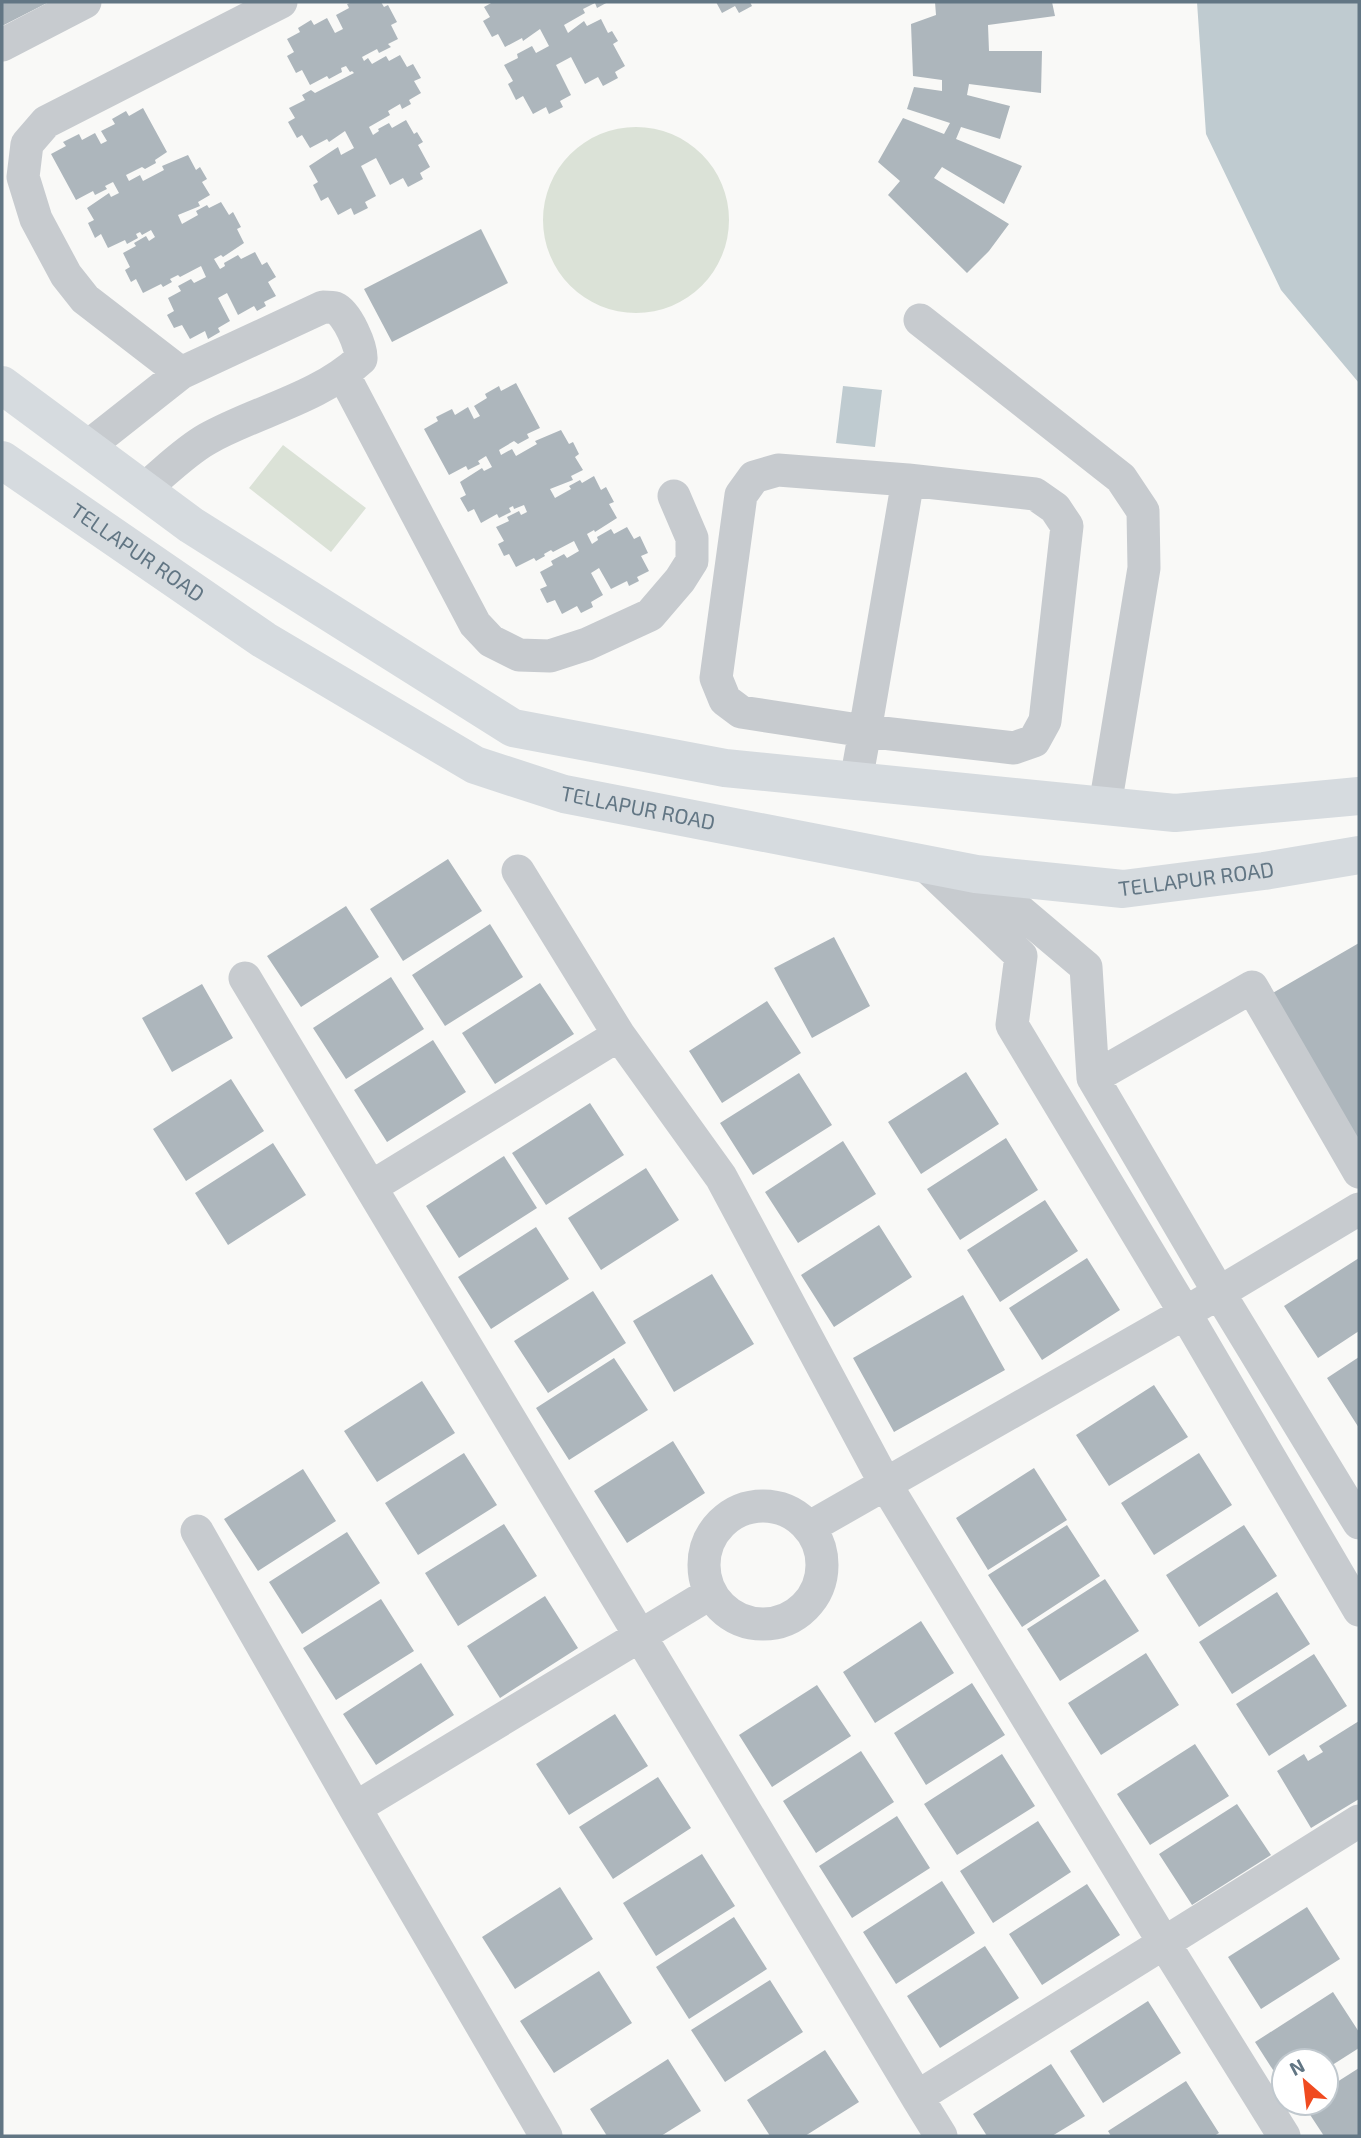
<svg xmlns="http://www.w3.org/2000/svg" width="1361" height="2138" viewBox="0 0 1361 2138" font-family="'Exo 2',sans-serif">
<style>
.green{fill:#dbe2d7}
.water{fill:#bfcbd0}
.building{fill:#adb6bc}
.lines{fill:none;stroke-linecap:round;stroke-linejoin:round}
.street{stroke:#c7cbcf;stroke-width:33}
.secondary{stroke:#d6dbdf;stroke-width:38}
.labels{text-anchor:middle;stroke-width:7;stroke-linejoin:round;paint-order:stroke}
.street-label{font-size:21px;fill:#627684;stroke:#fff}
</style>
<rect width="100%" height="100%" fill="#f9f9f7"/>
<path class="green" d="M543 220a93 93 0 1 1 186 0a93 93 0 1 1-186 0Z
M283 445 366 508 331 552 249 488Z"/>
<path class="water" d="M1197 2H1359V383L1281 290 1206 134Z
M843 386 882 390 875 447 836 443Z"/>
<path class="building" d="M2 2H49L2 26Z
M352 2H381L384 7 388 5 397 22 391 25 398 39 388 44 391 47 379 53 377 49 362 57 364 61 368 58 372 64 386 56 389 61 400 55 407 67 413 64 421 78 414 81 421 93 409 100 411 104 402 109 400 104 388 111 390 115 369 127 373 135 379 131 378 129 389 123 392 128 406 120 414 134 417 132 423 142 418 145 430 167 420 173 423 179 408 187 403 178 390 185 376 158 361 166 376 196 365 202 368 208 354 215 351 208 338 215 328 197 321 201 313 185 318 182 309 166 338 147 341 155 354 148 345 131 329 142 327 139 310 148 302 135 297 138 288 122 295 118 289 108 305 100 302 95 311 90 315 93 354 73 352 71 350 72 346 66 341 68 342 72 329 79 327 76 310 85 302 70 296 73 287 56 294 52 287 39 300 32 298 28 311 20 314 25 327 18 335 33 343 29 336 15 349 8 347 4Z
M493 2H608L597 8 595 3 583 9 585 13 564 25 568 33 584 21 587 26 601 19 608 33 612 31 618 41 613 44 625 66 615 72 618 78 603 86 598 77 585 84 571 57 556 65 571 95 560 101 563 107 549 114 546 107 533 114 523 96 516 100 508 84 513 81 504 65 518 58 517 54 532 46 536 53 549 46 540 29 523 41 522 38 505 47 498 34 492 37 483 21 490 17 484 7Z
M716 2H750L752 6 739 13 735 6 722 13Z
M935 2H1052L1055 16 988 25 989 51H1042L1041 93 969 84 967 95 1010 106 1000 139 961 127 956 139 1022 166 1004 204 942 167 934 178 1009 224 989 251 967 273 888 195 900 181 878 162 903 118 944 134 950 123 907 109 914 87 942 91V80L913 76 911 24 936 15Z
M143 108 167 152 155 160 156 163 145 169 142 167 126 175 129 181 140 175 143 181 164 170 162 166 188 155 196 170 200 167 207 179 202 182 210 195 198 202 200 206 178 215 182 224 198 215 196 211 207 205 209 208 221 202 229 215 233 212 241 227 237 229 244 243 223 257 221 255 214 259 220 269 225 266 224 263 238 255 241 259 255 252 262 265 267 262 276 277 268 282 276 296 264 302 266 306 257 311 254 306 238 315 227 293 218 298 230 321 218 328 220 332 208 339 205 331 190 339 182 325 174 328 167 315 174 311 168 298 181 291 178 286 191 279 194 283 206 277 201 266 180 277 178 275 170 279 172 282 163 287 161 284 143 293 136 279 131 282 125 270 130 267 123 253 136 246 134 243 146 236 149 241 155 237 151 230 142 235 140 232 136 234 138 238 127 244 125 240 108 248 101 234 95 238 88 223 94 220 87 208 109 193 111 197 119 193 113 182 105 186 107 189 95 195 93 191 76 200 51 154 66 146 63 142 79 134 82 140 95 133 101 144 107 141 101 131 115 124 112 119 126 111 129 116Z
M481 229 508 283 392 342 364 289Z
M516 383 540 428 527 434 529 438 518 444 514 441 499 450 501 455 512 449 516 456 537 444 535 441 561 430 569 444 573 442 579 454 575 457 583 470 571 476 573 480 550 489 555 498 571 489 569 486 580 480 582 483 594 476 601 490 606 487 614 502 609 504 617 518 595 532 594 530 587 534 592 544 598 540 597 537 611 529 614 534 627 527 634 539 640 536 648 553 641 556 649 571 637 577 639 581 629 586 627 581 611 589 599 568 591 573 603 595 591 602 593 607 581 613 577 606 562 614 555 600 547 603 540 589 547 586 540 572 553 565 551 561 564 554 567 558 579 551 574 541 553 552 551 550 544 554 545 556 536 561 534 558 516 567 509 554 504 556 498 544 504 541 496 527 509 521 507 517 519 511 521 515 527 512 524 505 514 509 513 506 509 508 511 512 499 518 497 514 481 523 474 509 468 512 460 498 466 495 460 482 482 468 484 471 492 467 486 456 478 461 480 464 468 470 466 466 449 475 424 429 438 421 436 417 452 409 455 415 468 407 474 419 480 416 474 406 487 398 485 394 499 386 501 391Z
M448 859 482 911 403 961 370 909Z
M346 906 379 957 301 1007 267 956Z
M490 924 523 977 445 1026 412 975Z
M834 937 870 1006 812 1038 774 968Z
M1359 943V1136L1354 1139 1271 994Z
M391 977 424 1029 346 1079 313 1028Z
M540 983 574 1034 495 1084 462 1033Z
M202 984 233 1038 172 1072 142 1018Z
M767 1001 801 1053 722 1103 689 1051Z
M433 1040 466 1092 387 1142 354 1090Z
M966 1072 999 1124 921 1174 888 1122Z
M799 1073 832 1125 753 1175 720 1123Z
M231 1079 264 1131 186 1181 153 1129Z
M590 1103 624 1155 546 1205 512 1153Z
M1006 1138 1038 1190 960 1240 927 1189Z
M843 1141 876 1194 798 1243 765 1192Z
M273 1143 306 1195 228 1245 195 1193Z
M504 1156 537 1208 459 1258 426 1206Z
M646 1168 679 1220 601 1270 568 1218Z
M1045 1200 1078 1251 1000 1302 967 1250Z
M879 1225 912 1277 834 1327 801 1275Z
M536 1227 569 1279 491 1329 458 1277Z
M1087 1258 1120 1310 1042 1360 1009 1308Z
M1359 1258V1331L1318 1358 1284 1306Z
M712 1274 754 1344 674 1392 633 1321Z
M593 1291 626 1343 548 1393 514 1341Z
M963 1295 1005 1370 894 1432 853 1358Z
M1359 1357V1428L1327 1378Z
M614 1358 648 1410 569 1460 536 1408Z
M422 1381 455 1433 377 1482 344 1431Z
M1154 1385 1188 1437 1109 1486 1076 1435Z
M673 1441 705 1493 627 1543 594 1491Z
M464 1453 497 1505 418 1555 385 1503Z
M1199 1453 1232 1505 1154 1555 1121 1503Z
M1034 1468 1067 1520 988 1570 956 1518Z
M303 1469 336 1521 258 1571 224 1519Z
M504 1524 537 1576 458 1626 425 1573Z
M1067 1525 1100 1576 1022 1627 988 1575Z
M1244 1525 1277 1576 1199 1627 1166 1575Z
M347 1532 380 1583 302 1634 269 1582Z
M1105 1579 1139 1631 1060 1681 1027 1629Z
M1277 1592 1310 1644 1232 1694 1199 1642Z
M545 1596 578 1648 500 1698 467 1646Z
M381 1599 414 1651 336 1700 303 1648Z
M921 1621 954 1673 875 1723 843 1672Z
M1146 1653 1179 1705 1101 1755 1068 1703Z
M1314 1654 1347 1706 1269 1756 1236 1704Z
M421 1663 454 1715 376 1765 343 1714Z
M972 1683 1005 1735 926 1785 894 1733Z
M817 1685 851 1736 772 1787 739 1735Z
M615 1714 648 1766 569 1815 536 1764Z
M1359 1721V1799L1311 1828 1277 1771 1304 1754 1308 1761 1323 1752 1319 1746Z
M1195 1744 1229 1796 1150 1845 1117 1794Z
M861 1751 894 1802 816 1853 783 1801Z
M1002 1754 1035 1806 957 1855 924 1804Z
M658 1777 691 1828 613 1879 579 1827Z
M1237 1804 1271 1855 1192 1905 1159 1854Z
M897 1816 930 1868 852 1918 819 1866Z
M1038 1821 1071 1872 993 1923 960 1871Z
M702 1854 735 1906 656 1956 623 1903Z
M942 1881 975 1933 896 1984 863 1932Z
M1087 1884 1120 1935 1042 1985 1009 1934Z
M560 1887 593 1939 515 1989 482 1937Z
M1307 1907 1340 1959 1261 2009 1228 1957Z
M734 1917 767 1969 689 2019 656 1967Z
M985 1946 1019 1998 940 2048 907 1996Z
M599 1971 632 2023 554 2073 520 2021Z
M770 1980 803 2032 725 2082 691 2030Z
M1333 1992 1359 2032V2048L1326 2069V2061H1284V2087L1255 2042Z
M1148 2001 1181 2053 1103 2103 1070 2051Z
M825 2050 859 2102 805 2136H770L747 2100Z
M668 2059 701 2111 661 2136H607L590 2109Z
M1051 2064 1085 2116 1052 2136H987L973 2114Z
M1359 2068V2136H1324L1303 2104 1326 2103V2089Z
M1186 2081 1219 2133 1214 2136H1111L1108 2131Z"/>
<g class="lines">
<path class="street" d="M2 45 85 2
M920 320 1121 478 1143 511 1144 568 1105 806
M181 373 85 299 66 275 36 219 23 177 27 144 46 122 281 2
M343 374 475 624 491 641 519 655 550 656 587 644 650 615 680 580 692 561V538L674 496
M86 448 181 373 323 307C326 307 332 307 335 308 347 313 362 347 361 359 318 399 257 411 207 439 184 452 164 473 143 490
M856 781 865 731 908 480 1035 494 1055 508 1067 526 1045 721 1034 741 1014 748 865 731 741 712 725 700 716 678 741 495 754 477 778 470 908 480
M922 862 1021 956 1012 1025 1185 1313 1359 1610
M976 874 1086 967 1093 1078 1218 1291 1359 1523
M245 978 917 2097 1164 1943 886 1485 721 1177 619 1035 518 871
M1093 1078 1252 987 1359 1172
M371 1187 619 1035
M704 1565a59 59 0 1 1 118 0a59 59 0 1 1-118 0Z
M810 1527 1185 1313 1359 1209
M197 1531 355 1808 546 2136
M355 1808 711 1593
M917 2097 941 2136
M1284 2136 1164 1943 1359 1821"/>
<g class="secondary">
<path d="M2 385 191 525 513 728 725 768 1175 813 1359 796"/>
<path id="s1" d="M2 460 264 640 475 765 564 794 976 874 1123 889 1264 871 1359 855"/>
</g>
</g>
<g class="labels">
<g class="street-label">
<text dy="7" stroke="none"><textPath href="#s1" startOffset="164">TELLAPUR ROAD</textPath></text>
<text dy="7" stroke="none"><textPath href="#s1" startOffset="732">TELLAPUR ROAD</textPath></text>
<text dy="7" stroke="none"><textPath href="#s1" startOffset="1298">TELLAPUR ROAD</textPath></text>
</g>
</g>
<rect width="1361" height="2138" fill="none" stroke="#627684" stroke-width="7"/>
<g transform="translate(1305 2082) rotate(332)"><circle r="33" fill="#ffffff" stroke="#c0c8ce" stroke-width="2"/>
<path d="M0-5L12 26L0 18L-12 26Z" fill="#f04b20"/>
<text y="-10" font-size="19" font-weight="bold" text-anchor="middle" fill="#627684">N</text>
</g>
</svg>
